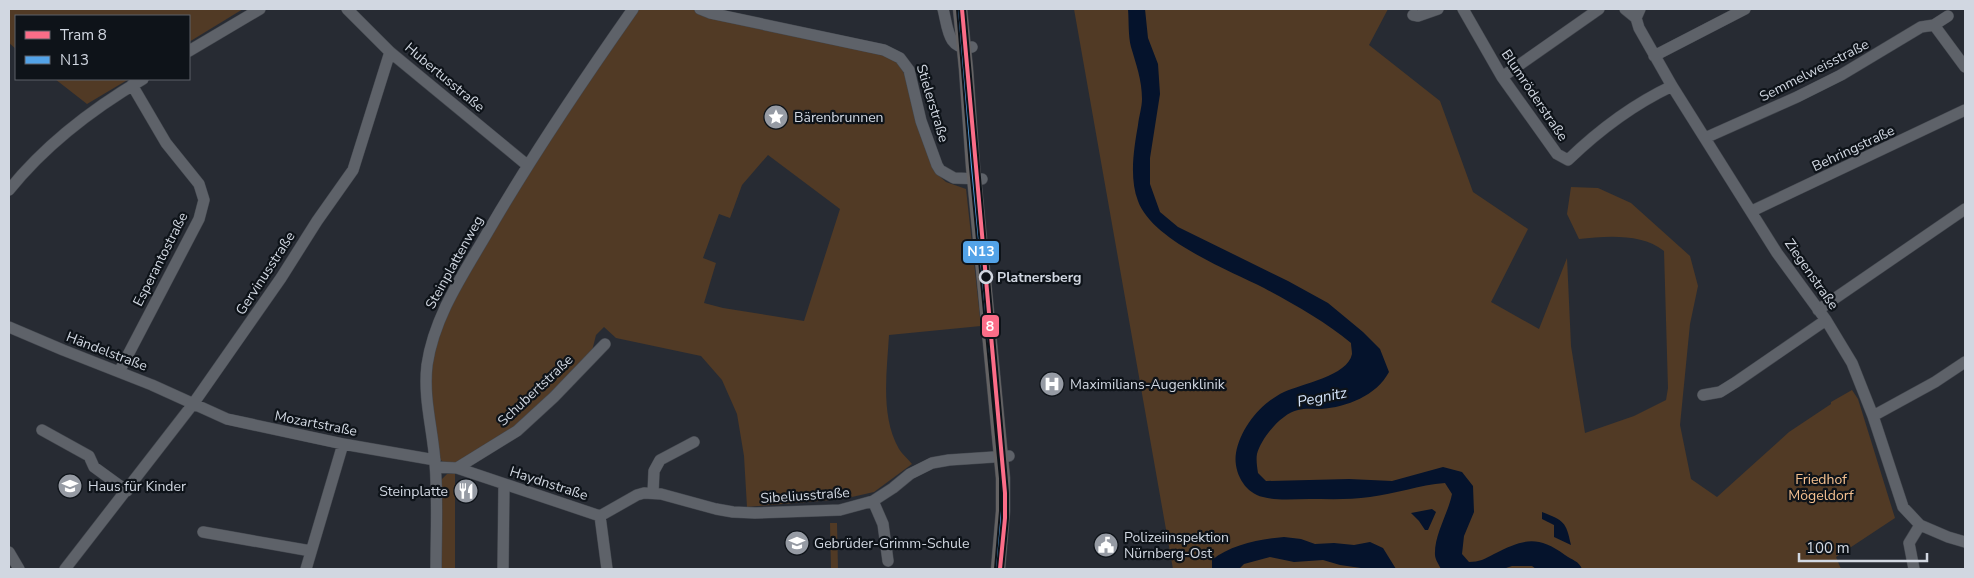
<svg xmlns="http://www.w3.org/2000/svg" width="1974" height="578" viewBox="0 0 1974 578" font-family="'Nunito Sans',sans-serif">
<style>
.green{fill:#513a25;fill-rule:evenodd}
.water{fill:#05132c}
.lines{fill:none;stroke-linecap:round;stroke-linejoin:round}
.minor-casing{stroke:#43474e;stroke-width:12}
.major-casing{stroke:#43474e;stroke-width:15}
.minor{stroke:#5e6269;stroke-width:11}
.major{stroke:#646263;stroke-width:14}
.bus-1-casing{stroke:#0e1319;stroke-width:8}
.bus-1{stroke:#53a3e8;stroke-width:4}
.tram-1-casing{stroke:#0e1319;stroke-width:8}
.tram-1{stroke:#fb6d88;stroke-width:4}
.stop-dot{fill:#0e1319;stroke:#d1d7e1;stroke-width:2.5}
.labels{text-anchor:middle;stroke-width:4.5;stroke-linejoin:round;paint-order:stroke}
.street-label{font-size:14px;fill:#d1d7e1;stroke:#0e1319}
.poi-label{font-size:14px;fill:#d1d7e1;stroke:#0e1319;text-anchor:start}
.stop-label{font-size:14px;font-weight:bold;fill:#d1d7e1;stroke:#0e1319;text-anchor:start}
.park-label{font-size:14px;fill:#f6c190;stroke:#0e1319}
.water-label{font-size:15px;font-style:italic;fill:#d6e5fc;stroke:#0e1319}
.line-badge{stroke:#0e1319;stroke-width:2}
.badge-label{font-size:14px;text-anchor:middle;font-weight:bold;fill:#fff}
</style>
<rect width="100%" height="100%" fill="#272b33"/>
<path class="green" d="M9 9H243L189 42V16H16V49L9 43Z
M637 9H693L699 13 889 57 900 65 906 78 937 174 946 182 966 189 981 326 889 335C887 371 880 416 899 449 902 454 908 459 912 464L874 492 843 499 747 507 744 456 737 414 722 380 701 356 616 338 604 327 596 335 592 351 515 428 455 464H445L438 457 428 384 436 338 470 268 563 118ZM768 155 840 209 804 321 723 308 704 303 716 263 703 258 719 214 730 218 742 185Z
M1074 9H1388L1369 45 1440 101 1473 192 1528 229 1491 302 1539 329 1567 258 1571 346 1585 433 1634 416 1666 400 1668 388 1664 251C1642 233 1606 236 1579 239L1567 214 1571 187 1598 188 1631 203 1690 256 1698 286 1690 324 1680 425 1691 479 1717 497 1789 432 1831 404V402L1852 390 1858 399 1895 518 1836 557 1841 569H1173Z
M55 79H129L87 104Z
M455 473V569H441V480L447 474Z
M830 523H837L838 569H831Z"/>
<path class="water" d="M1128 9H1145L1148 38 1158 64 1160 94 1150 158V184L1160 212 1178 227 1288 281 1328 303 1363 332 1380 349 1389 372C1376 396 1347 407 1321 409 1314 409 1305 408 1298 410 1282 413 1261 438 1257 454 1256 459 1257 467 1258 473L1266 481 1349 479 1392 481 1443 467 1462 472 1473 486 1474 512 1464 536 1462 554 1469 562C1479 562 1485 559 1494 554 1524 539 1537 535 1565 555 1572 560 1579 561 1582 569H1536L1532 566H1512L1503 569H1441C1439 565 1435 559 1435 555 1434 535 1448 514 1452 494L1445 483C1419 485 1395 494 1370 497 1350 500 1329 499 1309 499 1294 499 1278 501 1263 497 1244 493 1233 471 1236 453 1241 427 1261 403 1284 392 1301 384 1348 376 1352 354 1352 351 1351 346 1351 343 1326 322 1292 303 1264 288 1228 270 1152 240 1138 201 1129 178 1134 148 1138 125 1139 116 1142 107 1142 99 1142 80 1136 64 1131 47 1128 35 1129 21 1128 9Z
M1432 509 1436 512 1428 530H1425L1419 521 1411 513Z
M1542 512C1564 521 1566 521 1571 545L1554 537V525L1542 519Z
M1284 537 1301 539 1315 544 1334 543 1354 545 1370 542 1383 548 1396 569H1368L1340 565 1323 560 1294 562 1270 557 1244 564 1239 569H1212V560C1230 545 1260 539 1284 537Z"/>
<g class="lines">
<defs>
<path id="minor" d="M347 9 390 52 527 165
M700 9 710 13 884 50 900 58 909 70 921 121 937 165 940 170 954 178 982 179
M943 9C948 27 947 51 972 47
M1463 9 1502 77 1557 154 1568 160C1599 130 1632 105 1672 86
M1625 9 1636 18
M1640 9 1636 18 1639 28 1672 86 1777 253 1826 320 1852 363 1873 416 1903 507 1920 525 1948 537 1965 542
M1413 15 1418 16 1438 9
M1934 25 1965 67
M189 51 260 9
M1654 56 1745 9
M1502 77 1599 9
M1705 138 1797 97 1841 75 1921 27 1934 25 1948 16
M9 190C46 144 92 109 143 79
M1752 211 1965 110
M1818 310 1965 209
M9 327 63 350 152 385 227 419 343 444 435 460
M119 372 199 219 204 200 199 184 166 143 132 85
M1703 395 1720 392 1736 382 1826 320
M1873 416 1935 382 1965 362
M42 430 89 456 94 467 127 491
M436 467 457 468 600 516 607 569
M457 468 517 431 554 397 605 344
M653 493 654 471 660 460 694 442
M873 501 883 524 888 561
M600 516 637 495 644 493 661 494 716 509 733 512 755 513 840 510 873 501 893 488 910 474 932 463 949 460 1009 456
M203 532 311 551
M9 552 19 569
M65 569 193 404 281 278 317 221 353 170 390 52
M306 569 343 444
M436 569C436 534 438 498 435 463 433 430 423 399 427 365 434 317 462 276 486 235 531 157 581 83 633 9
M503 569 504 484
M1914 569 1909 543 1920 525"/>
<path id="major" d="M960 9 966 69 973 167 1003 478V511L998 569"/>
</defs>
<use href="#minor" class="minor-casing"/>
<use href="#major" class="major-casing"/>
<use href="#minor" class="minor"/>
<use href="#major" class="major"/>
<defs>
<path id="bus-1" d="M960 9 973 167 1003 478V511L998 569"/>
</defs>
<use href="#bus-1" class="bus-1-casing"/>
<use href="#bus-1" class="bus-1"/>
<defs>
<path id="tram-1" d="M962 9 1005 493V518L1000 569"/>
</defs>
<use href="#tram-1" class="tram-1-casing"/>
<use href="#tram-1" class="tram-1"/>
</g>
<defs>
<symbol id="sight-disc" viewBox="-11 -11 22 22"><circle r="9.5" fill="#969ba4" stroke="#0e1319"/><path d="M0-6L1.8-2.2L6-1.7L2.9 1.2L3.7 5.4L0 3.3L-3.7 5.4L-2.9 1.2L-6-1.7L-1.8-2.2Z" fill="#fff"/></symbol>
<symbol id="hospital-disc" viewBox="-11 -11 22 22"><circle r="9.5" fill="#969ba4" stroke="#0e1319"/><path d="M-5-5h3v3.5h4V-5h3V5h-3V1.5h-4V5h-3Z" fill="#fff"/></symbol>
<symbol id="school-disc" viewBox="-11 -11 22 22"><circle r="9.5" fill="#969ba4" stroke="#0e1319"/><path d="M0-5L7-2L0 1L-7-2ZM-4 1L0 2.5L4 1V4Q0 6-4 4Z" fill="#fff"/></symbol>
<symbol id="restaurant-disc" viewBox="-11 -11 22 22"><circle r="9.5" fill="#969ba4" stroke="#0e1319"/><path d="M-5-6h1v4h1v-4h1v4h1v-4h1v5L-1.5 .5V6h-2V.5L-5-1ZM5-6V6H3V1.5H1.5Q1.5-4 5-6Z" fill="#fff"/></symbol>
<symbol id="civic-disc" viewBox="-11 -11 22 22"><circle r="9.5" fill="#969ba4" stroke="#0e1319"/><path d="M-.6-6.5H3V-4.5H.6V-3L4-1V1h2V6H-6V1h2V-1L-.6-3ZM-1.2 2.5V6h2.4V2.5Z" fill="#fff"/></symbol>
</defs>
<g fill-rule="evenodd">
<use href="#sight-disc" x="762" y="103" width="28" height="28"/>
<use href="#hospital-disc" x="1038" y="370" width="28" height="28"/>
<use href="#school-disc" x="56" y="472" width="28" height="28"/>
<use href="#restaurant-disc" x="452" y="477" width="28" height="28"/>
<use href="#school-disc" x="783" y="529" width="28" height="28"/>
<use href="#civic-disc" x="1092" y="531" width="28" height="28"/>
</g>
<circle class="stop-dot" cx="986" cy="277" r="6"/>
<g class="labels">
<g class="street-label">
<text transform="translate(1814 70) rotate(-27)" y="5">Semmelweisstraße</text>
<text transform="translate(445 77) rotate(40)" y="5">Hubertusstraße</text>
<text transform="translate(1535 95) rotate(56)" y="5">Blumröderstraße</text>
<text transform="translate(933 103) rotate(73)" y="5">Stielerstraße</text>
<text transform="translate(1853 148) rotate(-25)" y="5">Behringstraße</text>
<text transform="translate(160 259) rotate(-63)" y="5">Esperantostraße</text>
<text transform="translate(454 262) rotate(-61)" y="5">Steinplattenweg</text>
<text transform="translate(265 273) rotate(-57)" y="5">Gervinusstraße</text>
<text transform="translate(1812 274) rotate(55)" y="5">Ziegenstraße</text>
<text transform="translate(107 351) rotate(21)" y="5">Händelstraße</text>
<text transform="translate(535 390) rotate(-43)" y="5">Schubertstraße</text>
<text transform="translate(316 423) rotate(11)" y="5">Mozartstraße</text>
<text transform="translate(549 483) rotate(18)" y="5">Haydnstraße</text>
<text transform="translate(805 495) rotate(-4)" y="5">Sibeliusstraße</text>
</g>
<g class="poi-label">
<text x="794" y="122">Bärenbrunnen</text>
<text x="1070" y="389">Maximilians-Augenklinik</text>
<text x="88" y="491">Haus für Kinder</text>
<text x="448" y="496" text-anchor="end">Steinplatte</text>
<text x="1124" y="542">Polizeiinspektion<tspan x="1124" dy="16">Nürnberg-Ost</tspan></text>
<text x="814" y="548">Gebrüder-Grimm-Schule</text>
</g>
<g class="stop-label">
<text x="997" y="282">Platnersberg</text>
</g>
<g class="park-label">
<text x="1821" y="484">Friedhof<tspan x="1821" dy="16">Mögeldorf</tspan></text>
</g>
<g class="water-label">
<text transform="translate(1322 397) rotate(-11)" y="5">Pegnitz</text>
</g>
</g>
<g class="line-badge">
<rect x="962" y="240" width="38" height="24" rx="5" fill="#53a3e8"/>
<rect x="981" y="314" width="19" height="24" rx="5" fill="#fb6d88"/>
</g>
<g class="badge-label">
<text x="981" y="256">N13</text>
<text x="990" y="331">8</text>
</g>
<rect width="1974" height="578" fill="none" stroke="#d1d7e1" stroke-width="20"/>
<rect x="15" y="15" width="175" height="65" fill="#0e1319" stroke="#5c6169"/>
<rect x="25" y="31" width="25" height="8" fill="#fb6d88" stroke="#5c6169"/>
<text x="60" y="40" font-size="15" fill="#d1d7e1">Tram 8</text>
<rect x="25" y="56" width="25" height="8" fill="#53a3e8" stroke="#5c6169"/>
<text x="60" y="65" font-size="15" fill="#d1d7e1">N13</text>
<path d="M1799 553v8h128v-8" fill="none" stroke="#d1d7e1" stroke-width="2.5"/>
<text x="1806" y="553" font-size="15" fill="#d1d7e1" stroke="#0e1319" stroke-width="4" paint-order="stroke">100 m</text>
</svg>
